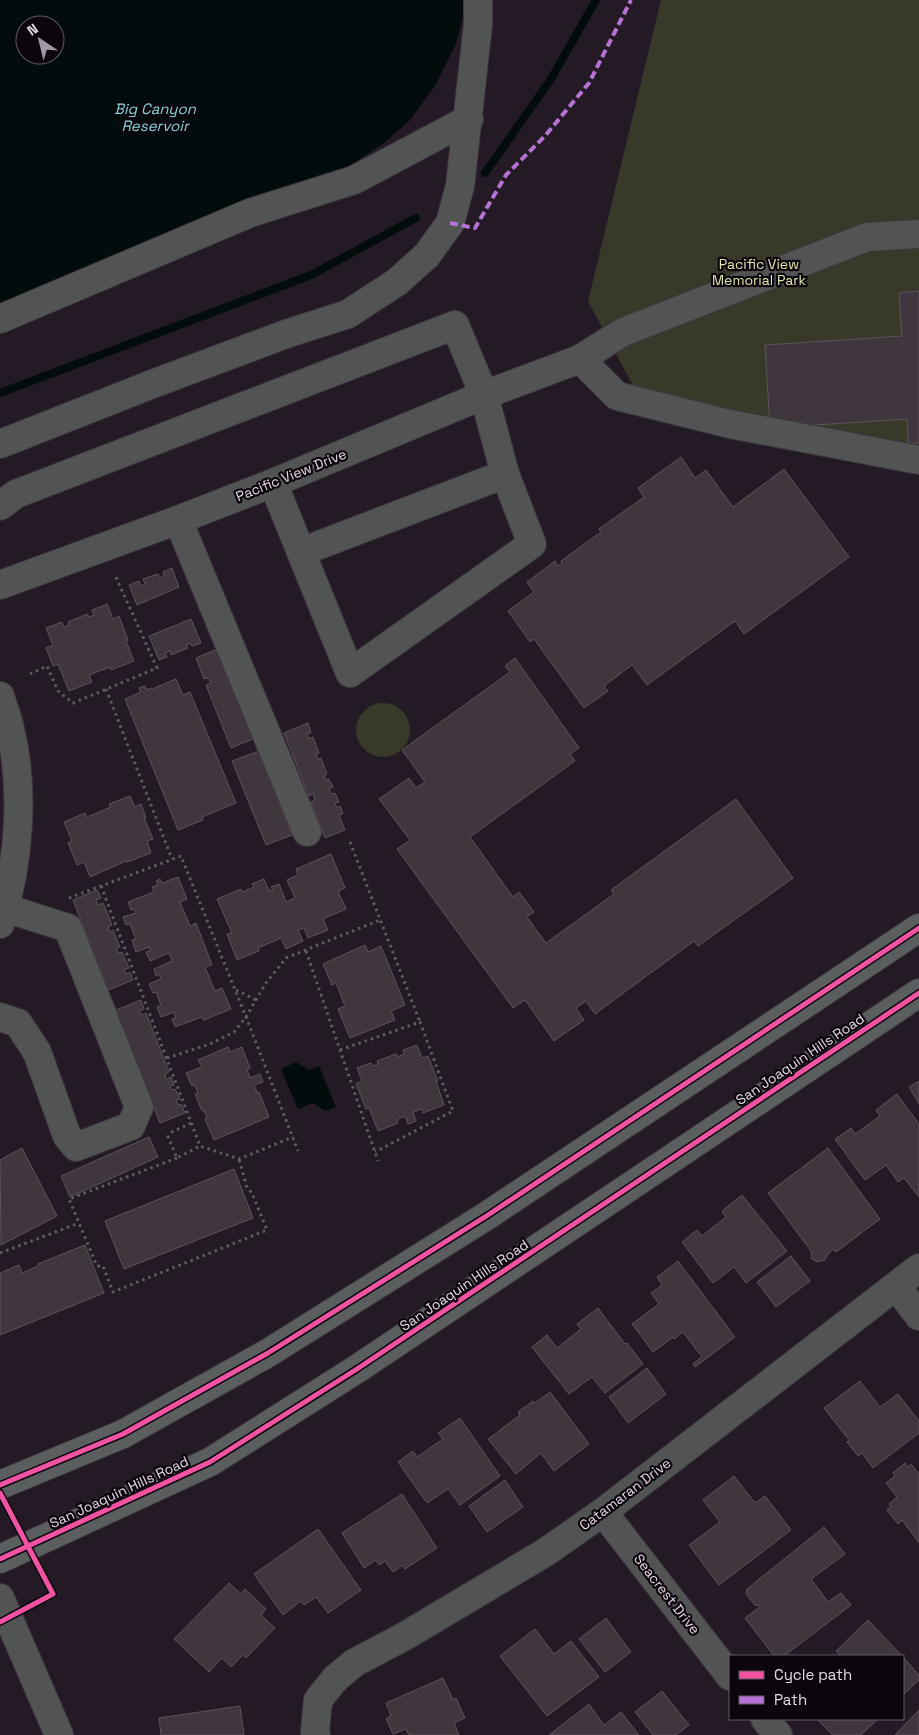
<svg xmlns="http://www.w3.org/2000/svg" width="919" height="1735" viewBox="0 0 919 1735" font-family="'Space Grotesk',sans-serif">
<style>
.green{fill:#383928}
.water{fill:#030c0d;fill-rule:evenodd}
.lines{fill:none;stroke-linecap:round;stroke-linejoin:round}
.stream{stroke:#030c0d;stroke-width:8}
.building{fill:#40363e;stroke:#5d535b}
.minor-casing{stroke:#3e3640;stroke-width:30}
.major-casing{stroke:#3e3640;stroke-width:30}
.path{stroke:#5d5c5f;stroke-width:3;stroke-dasharray:2.5 4;stroke-linecap:butt}
.minor{stroke:#515453;stroke-width:28}
.major{stroke:#5b5e5e;stroke-width:28}
.quiet{stroke:#b673d3;stroke-width:4;stroke-dasharray:8 4;stroke-linecap:butt}
.cycleway-casing{stroke:#0c050d;stroke-width:8}
.cycleway{stroke:#f153a3;stroke-width:5}
.labels{text-anchor:middle;stroke-width:4.5;stroke-linejoin:round;paint-order:stroke}
.park-label{font-size:14px;fill:#dee7ab;stroke:#0c050d}
.street-label{font-size:14px;fill:#e6dae8;stroke:#0c050d}
.water-label{font-size:15px;font-style:italic;fill:#84d3d3;stroke:#0c050d}
</style>
<rect width="100%" height="100%" fill="#241a26"/>
<path class="green" d="M661 0H919V473L648 414 588 301Z
M356 730a27 27 0 1 1 54 0a27 27 0 1 1-54 0Z"/>
<path class="water" d="M0 0H468L456 43 435 86 410 120 384 143 342 171 0 305ZM25 25H55V55H25Z
M296 1062 309 1070 319 1066 336 1107 325 1111 313 1103 298 1109 281 1069Z"/>
<g class="lines">
<path class="stream" d="M485 173 551 79 596 0
M0 393 311 275 416 218"/>
</g>
<path class="building" d="M919 291V443H908L907 419 770 428 765 345 902 336 899 293Z
M681 457 695 478 706 470 733 507 784 469 849 557 744 634 735 621 647 685 632 665 604 686 608 691 584 708 534 639 530 642 508 611 534 592 527 582 555 561 558 566 562 563 561 561 601 532 599 529 644 497 638 488Z
M172 568 179 587 137 605 129 585 139 581 141 586 145 584 143 579 158 574 160 578 164 576 163 572Z
M107 604 113 619 119 616 128 640 126 641 134 661 111 670 110 667 89 675 92 682 69 691 58 664 53 666 46 648 53 645 46 628 62 622 64 627 69 625 68 622 87 614 89 617 94 615 92 610Z
M191 619 201 643 192 646 190 643 186 645 188 648 171 655 170 651 165 653 167 657 159 660 149 636Z
M220 648 228 670 225 671 228 677 231 676 255 738 231 748 206 685 211 683 208 678 204 679 196 658Z
M515 658 579 748 570 754 575 761 470 837 513 897 519 892 534 912 527 917 546 943 614 894 611 890 736 799 793 878 698 946 694 941 595 1014 586 1001 576 1008 584 1020 554 1041 525 1000 513 1008 397 849 410 840 379 799 409 778 416 788 425 782 402 750 510 672 505 666Z
M176 679 183 695 190 692 236 803 202 817 203 820 178 830 125 699 141 692 139 688 145 686 147 690 151 688 152 689Z
M308 723 311 733 307 734 309 739 313 737 319 753 316 754 318 759 321 758 327 774 324 776 326 780 329 779 333 787 329 789 331 794 335 793 339 802 335 803 337 808 340 806 343 814 339 815 345 830 325 838 311 802 315 800 313 794 309 796 284 733Z
M259 751 292 835 266 845 232 761Z
M130 796 135 807 141 804 146 818H144L153 839 147 841 151 853 127 862 126 861 90 877 84 862 77 865 68 843 72 841 64 822 85 813 87 817 111 807 109 804Z
M331 854 345 888 338 891 346 909 323 919 328 930 308 938 304 928 298 930 303 941 286 949 281 938 258 948 259 951 237 960 227 934 232 933 217 899 241 889 242 892 254 887 252 884 264 879 269 891 273 890 271 887 279 884 286 902 295 898 287 880 298 875 296 869Z
M178 877 187 899 180 902 190 926 196 923 212 965 205 967 215 991 222 988 231 1009 204 1020 202 1017 175 1027 172 1019 176 1018 174 1012 161 1017 157 1007 161 1005 156 992 153 993 149 984 161 979 159 974 156 976 154 969 172 961 169 953 150 961 146 952 150 951 149 947 136 952 132 940 136 939 130 924 126 925 123 917 136 913 134 909 131 910 128 902 154 892 152 887 158 885 156 881 160 879 162 883Z
M97 890 101 898 96 900 98 905 103 903 112 925 108 927 110 932 113 930 120 947 116 948 118 953 122 952 129 968 124 970 126 974 130 972 133 980 108 990 73 900Z
M365 945 368 952 381 946 405 1005 391 1011 395 1020 350 1038 338 1009 345 1006 336 983 332 985 323 964Z
M141 1000 144 1009 139 1011 141 1015 146 1013 169 1072 165 1074 166 1079 171 1077 174 1085 170 1086 172 1090 175 1089 180 1099 176 1100 178 1105 181 1104 185 1113 160 1123 116 1010Z
M417 1045 422 1058 428 1056 438 1081H436L444 1105 423 1113 422 1109 413 1112 416 1121 408 1124 405 1116 397 1119 398 1123 378 1131 369 1108 366 1109 356 1084 362 1081 357 1068 371 1063 373 1066 378 1064 377 1061 396 1054 398 1057 404 1054 403 1050Z
M228 1047 230 1052 242 1047 250 1068 247 1070 250 1078 260 1074 263 1082 254 1085 257 1093 259 1092 269 1117 214 1140 205 1119 207 1118 204 1110 202 1111 195 1094 198 1093 195 1085 192 1086 186 1073 202 1067 198 1060Z
M919 1081V1104L909 1087Z
M897 1094 919 1124V1197L904 1178 898 1182 886 1165 865 1180 835 1139 851 1128 855 1134 880 1116 876 1110Z
M149 1137 158 1157 70 1197 61 1176Z
M22 1148 57 1216 1 1245 0 1160Z
M828 1148 880 1219 836 1252 834 1249 828 1254 825 1260 818 1262 812 1259 811 1251 768 1193Z
M234 1169 253 1218 124 1269 105 1221Z
M742 1195 787 1251 746 1283 734 1267 713 1283 682 1242 697 1230 702 1236 726 1217 722 1211Z
M85 1245 104 1293 0 1335V1273L19 1265 22 1273 38 1266V1264Z
M791 1256 810 1281 776 1307 757 1282Z
M678 1261 735 1337 695 1367 693 1364 702 1357 683 1332 674 1339 673 1337 653 1352 632 1324 659 1304 651 1293 662 1285 657 1277Z
M598 1308 625 1344 627 1343 643 1364 605 1393 592 1377 569 1394 532 1347 547 1335 557 1348 581 1329 577 1324Z
M647 1368 666 1394 628 1423 609 1397Z
M860 1381 880 1407 898 1394 919 1421V1433L873 1468 862 1453 858 1456 847 1442 849 1440 824 1408Z
M550 1392 589 1444 554 1471 541 1453 516 1474 488 1439 520 1415 518 1412 533 1401 535 1403Z
M460 1418 500 1476 460 1505 448 1489 427 1503 398 1462 413 1451 417 1457 443 1439 438 1433Z
M905 1463 908 1467 911 1464 919 1474V1543L902 1520 898 1524 887 1510 891 1507 889 1504 897 1497 886 1483 895 1476 893 1473Z
M734 1476 755 1503 765 1496 791 1530 719 1585 689 1545 720 1522 703 1500Z
M505 1480 523 1507 487 1532 469 1506Z
M402 1494 437 1548 405 1569 403 1565 393 1572 385 1561 379 1565 376 1560 364 1568 342 1533Z
M824 1527 845 1554 811 1579 828 1602 841 1593 851 1605 784 1656H774L745 1618 761 1606 755 1605 746 1594 747 1589Z
M318 1529 361 1590 328 1613 316 1597 304 1605 301 1601 283 1615 254 1574Z
M229 1583 241 1594 245 1589 266 1609 261 1615 275 1628 246 1658 243 1655 231 1667 222 1658 209 1672 174 1639Z
M606 1618 631 1652 605 1672 579 1639Z
M868 1620 902 1656H841L836 1651Z
M535 1629 554 1654 571 1641 599 1677 547 1716 500 1656Z
M903 1657 919 1675V1680L903 1695Z
M443 1678 453 1700 456 1698 465 1718 454 1723 459 1735H409L406 1729 393 1734 386 1719 391 1716 386 1703Z
M662 1691 689 1725 676 1735H653L635 1712Z
M589 1704 604 1725 621 1712 639 1735H549Z
M240 1706 244 1735H161L159 1718Z
M919 1710V1735H895Z
M817 1719H878L861 1735H833Z"/>
<g class="lines">
<defs>
<path id="minor" d="M0 319 250 213 354 180 469 119
M580 359 617 396 730 424 919 460
M0 444 155 383 286 334 348 314 397 282 427 255 450 223 460 186 478 24V0
M0 506 16 494 455 325 484 395 505 474 301 552 273 483
M178 520 307 832
M301 552 350 673 532 544 505 474
M0 585 178 520 273 483 484 395 580 359 623 332 867 237 919 234
M0 696C3 707 8 718 10 729 25 790 19 864 0 924
M0 1017 18 1023 37 1052 67 1136 76 1147 131 1126 139 1107 68 928 5 908
M896 1286 919 1316
M603 1512 730 1676
M0 1598 59 1735
M765 1719 778 1735
M316 1735 315 1731 318 1700 335 1679 354 1663 405 1636 546 1552 603 1512 919 1268"/>
<path id="major" d="M0 1485 123 1434 268 1353 488 1215 919 928
M0 1559 210 1462 357 1369 919 993"/>
</defs>
<use href="#minor" class="minor-casing"/>
<use href="#major" class="major-casing"/>
<path class="path" d="M30 674 47 666 58 691 73 703 157 668 115 575
M106 689 172 859
M350 842 420 1022
M101 886 200 1146 239 1159 293 1137
M69 898 181 856 246 1017 298 1151
M306 951 378 1161
M236 990 256 1000
M340 1050 420 1022 453 1111 375 1152
M167 1058 210 1044 234 1032 246 1017 266 983 286 958 380 920
M191 1123 172 1132 168 1137 177 1158 200 1146
M177 1158 69 1199 97 1266H103L113 1292 267 1230 252 1193 247 1188 239 1159
M0 1253 79 1223"/>
<use href="#minor" class="minor"/>
<use href="#major" class="major"/>
<path class="quiet" d="M450 223 475 228 506 175 545 136 589 83 631 0"/>
<defs>
<path id="cycleway" d="M0 1485 123 1434 268 1353 488 1215 919 928
M0 1493 53 1594 0 1622
M0 1559 210 1462 357 1369 919 993"/>
</defs>
<use href="#cycleway" class="cycleway-casing"/>
<use href="#cycleway" class="cycleway"/>
</g>
<g class="labels">
<g class="park-label">
<text x="759" y="269">Pacific View<tspan x="759" dy="16">Memorial Park</tspan></text>
</g>
<g class="street-label">
<text transform="translate(291 475) rotate(-22)" y="5">Pacific View Drive</text>
<text transform="translate(800 1059) rotate(-34)" y="5">San Joaquin Hills Road</text>
<text transform="translate(464 1285) rotate(-34)" y="5">San Joaquin Hills Road</text>
<text transform="translate(119 1492) rotate(-25)" y="5">San Joaquin Hills Road</text>
<text transform="translate(625 1494) rotate(-37)" y="5">Catamaran Drive</text>
<text transform="translate(667 1594) rotate(52)" y="5">Seacrest Drive</text>
</g>
<g class="water-label">
<text x="155" y="114">Big Canyon<tspan x="155" dy="17">Reservoir</tspan></text>
</g>
</g>
<rect x="729" y="1655" width="175" height="65" fill="#0c050d" stroke="#635a65"/>
<rect x="739" y="1671" width="25" height="8" fill="#f153a3" stroke="#635a65"/>
<text x="774" y="1680" font-size="15" fill="#e6dae8">Cycle path</text>
<rect x="739" y="1696" width="25" height="8" fill="#b673d3" stroke="#635a65"/>
<text x="774" y="1705" font-size="15" fill="#e6dae8">Path</text>
<g transform="translate(40 40) rotate(325)"><circle r="24" fill="#0c050d" stroke="#635a65"/>
<path d="M0-4L9 19L0 12L-9 19Z" fill="#a297a4"/>
<text y="-8" font-size="14" font-weight="bold" text-anchor="middle" fill="#e6dae8">N</text>
</g>
</svg>
